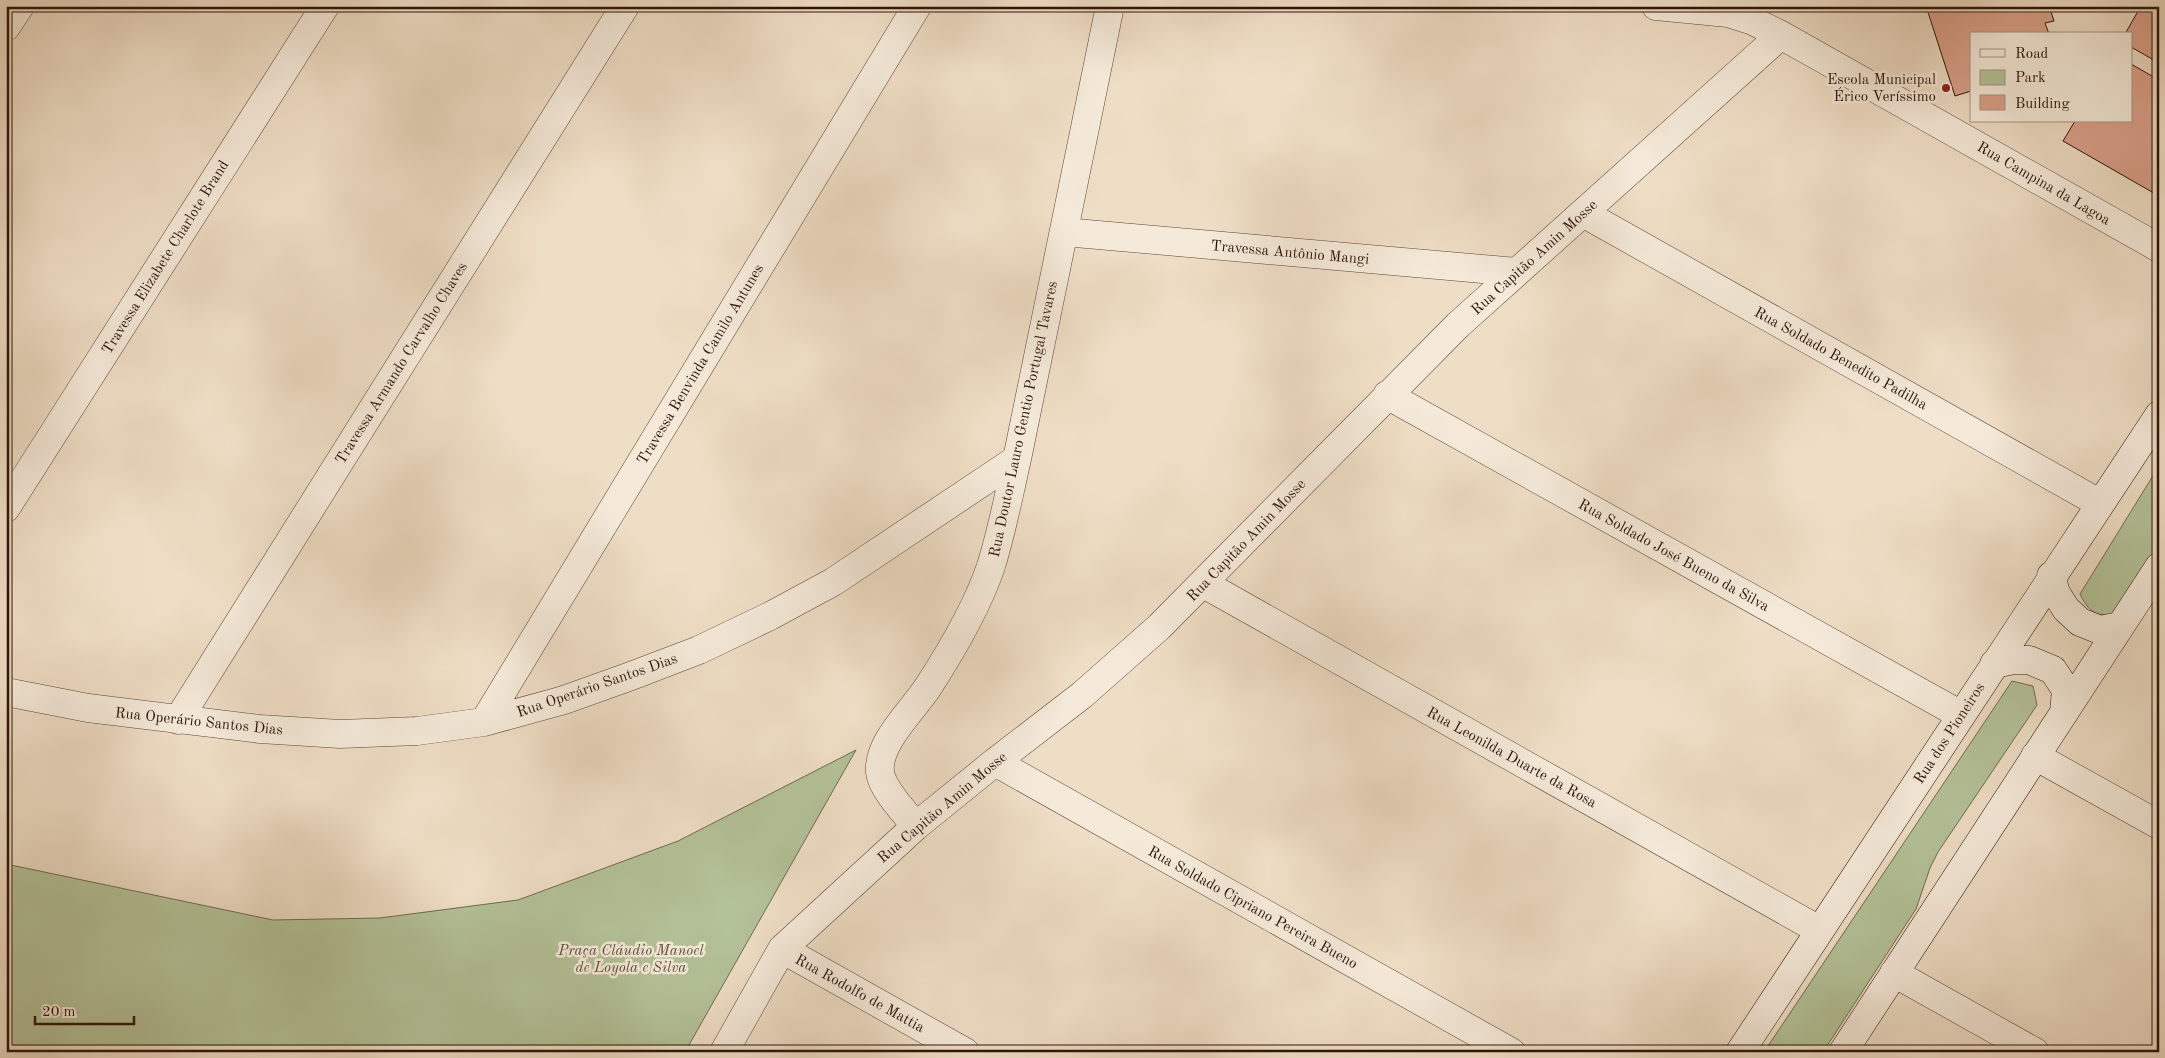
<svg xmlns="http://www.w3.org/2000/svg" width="2165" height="1058" viewBox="0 0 2165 1058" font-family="'Old Standard TT',serif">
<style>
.green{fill:#b4c299;stroke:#706b51}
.building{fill:#dba18b;stroke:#2c1409}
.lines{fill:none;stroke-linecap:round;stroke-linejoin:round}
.street-casing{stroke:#5d4638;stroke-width:29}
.secondary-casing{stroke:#2c1409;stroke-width:29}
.street{stroke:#f5eada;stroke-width:28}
.secondary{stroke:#f5eada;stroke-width:28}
.poi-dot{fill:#8f2418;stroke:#f5eada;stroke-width:2}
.labels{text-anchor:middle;stroke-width:5;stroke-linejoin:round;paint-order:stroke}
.poi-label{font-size:15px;fill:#2c1409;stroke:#f5eada;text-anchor:end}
.street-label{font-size:15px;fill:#2c1409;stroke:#f5eada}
.park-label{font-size:15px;font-style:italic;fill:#5c513b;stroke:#f5eada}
</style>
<rect width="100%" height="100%" fill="#efdec6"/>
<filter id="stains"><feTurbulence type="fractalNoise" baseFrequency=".004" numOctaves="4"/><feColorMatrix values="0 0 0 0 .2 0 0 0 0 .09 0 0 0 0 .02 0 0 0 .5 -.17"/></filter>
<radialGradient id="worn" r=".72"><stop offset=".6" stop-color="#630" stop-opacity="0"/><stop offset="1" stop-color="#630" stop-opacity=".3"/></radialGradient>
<path class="green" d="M2159 466V548L2115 615C2094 616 2089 612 2080 594Z
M2012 681 2033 686 2037 705 1938 852 1930 868 1916 909 1823 1052H1764Z
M856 750 685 1052H6V864L273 920 380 918 518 900 678 841Z"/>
<path class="building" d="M1926 6H2049L2054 21 2045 23 2049 34H1971V91L1955 96Z
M2141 6H2159V63L2131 47V34H2125Z
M2131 64 2159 80V196L2063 141 2075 121H2131Z"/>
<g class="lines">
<defs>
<path id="street" d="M1656 6 1728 13 1753 21 1781 35 2159 248
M6 27 20 6
M1583 213 2099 503
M1064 232 1517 272
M1387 395 1961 715
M6 508 325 6
M1204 584 1819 930
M6 692 88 708 260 729 340 734 417 731 484 722 564 700 631 676 699 650 770 616 833 582 1017 459
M178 720 625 6
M484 722 917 6
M2035 756 2159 825
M995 762 1511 1052
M916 826C905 813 882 789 880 772 877 743 913 710 928 687 950 653 978 605 991 566 1002 531 1009 494 1017 459L1110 6
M782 949 965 1052
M1894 973 2035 1052
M724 1052 782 949 916 826 995 762 1082 695 1159 627 1458 325 1781 35"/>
<path id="secondary" d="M2051 576 2056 593 2066 609 2080 622 2100 630 2120 626
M1994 664 2014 660H2029L2053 670 2066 690 2064 713
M1740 1052 2159 415
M1843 1052 2159 567"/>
</defs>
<use href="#street" class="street-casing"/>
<use href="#secondary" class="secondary-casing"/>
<use href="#street" class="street"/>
<use href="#secondary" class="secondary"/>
</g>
<circle class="poi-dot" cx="1946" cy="88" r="5"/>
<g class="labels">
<g class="poi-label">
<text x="1936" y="84">Escola Municipal<tspan x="1936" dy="17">Érico Veríssimo</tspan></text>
</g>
<g class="street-label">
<text transform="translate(2044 183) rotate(30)" y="5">Rua Campina da Lagoa</text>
<text transform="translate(1290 252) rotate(5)" y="5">Travessa Antônio Mangi</text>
<text transform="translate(165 257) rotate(-58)" y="5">Travessa Elizabete Charlote Brand</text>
<text transform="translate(1534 257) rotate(-42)" y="5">Rua Capitão Amin Mosse</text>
<text transform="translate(1841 358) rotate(29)" y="5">Rua Soldado Benedito Padilha</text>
<text transform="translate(401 363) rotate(-58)" y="5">Travessa Armando Carvalho Chaves</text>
<text transform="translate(700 364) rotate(-59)" y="5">Travessa Benvinda Camilo Antunes</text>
<text transform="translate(1023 419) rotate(-78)" y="5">Rua Doutor Lauro Gentio Portugal Tavares</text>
<text transform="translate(1246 540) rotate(-46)" y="5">Rua Capitão Amin Mosse</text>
<text transform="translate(1674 555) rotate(29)" y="5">Rua Soldado José Bueno da Silva</text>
<text transform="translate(597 685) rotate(-19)" y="5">Rua Operário Santos Dias</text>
<text transform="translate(199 721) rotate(6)" y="5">Rua Operário Santos Dias</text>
<text transform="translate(1949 733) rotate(-57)" y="5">Rua dos Pioneiros</text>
<text transform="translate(1512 757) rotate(29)" y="5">Rua Leonilda Duarte da Rosa</text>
<text transform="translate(942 807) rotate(-40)" y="5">Rua Capitão Amin Mosse</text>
<text transform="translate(1253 907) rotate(29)" y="5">Rua Soldado Cipriano Pereira Bueno</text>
<text transform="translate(860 993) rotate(29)" y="5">Rua Rodolfo de Mattia</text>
</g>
<g class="park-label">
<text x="631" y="955">Praça Cláudio Manoel<tspan x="631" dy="17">de Loyola e Silva</tspan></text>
</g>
</g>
<rect width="2165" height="1058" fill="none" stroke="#efdec6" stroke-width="25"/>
<rect x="8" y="8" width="2150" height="1043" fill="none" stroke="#2c1409" stroke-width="2.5"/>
<rect x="12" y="12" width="2140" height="1033" fill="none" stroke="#2c1409"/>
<rect x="1970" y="32" width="162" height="90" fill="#f5eada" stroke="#a59486"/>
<rect x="1980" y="49" width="25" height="8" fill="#f5eada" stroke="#a59486"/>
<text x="2015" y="58" font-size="15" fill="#2c1409">Road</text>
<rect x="1980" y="70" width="25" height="15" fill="#b4c299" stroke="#a59486"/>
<text x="2015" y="82" font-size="15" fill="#2c1409">Park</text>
<rect x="1980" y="95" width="25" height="15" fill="#dba18b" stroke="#a59486"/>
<text x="2015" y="108" font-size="15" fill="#2c1409">Building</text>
<path d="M35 1016v8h99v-8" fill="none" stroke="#2c1409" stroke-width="2.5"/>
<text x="42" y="1016" font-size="15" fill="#2c1409" stroke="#f5eada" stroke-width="4" paint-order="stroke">20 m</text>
<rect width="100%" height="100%" filter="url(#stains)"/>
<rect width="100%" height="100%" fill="url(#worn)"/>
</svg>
